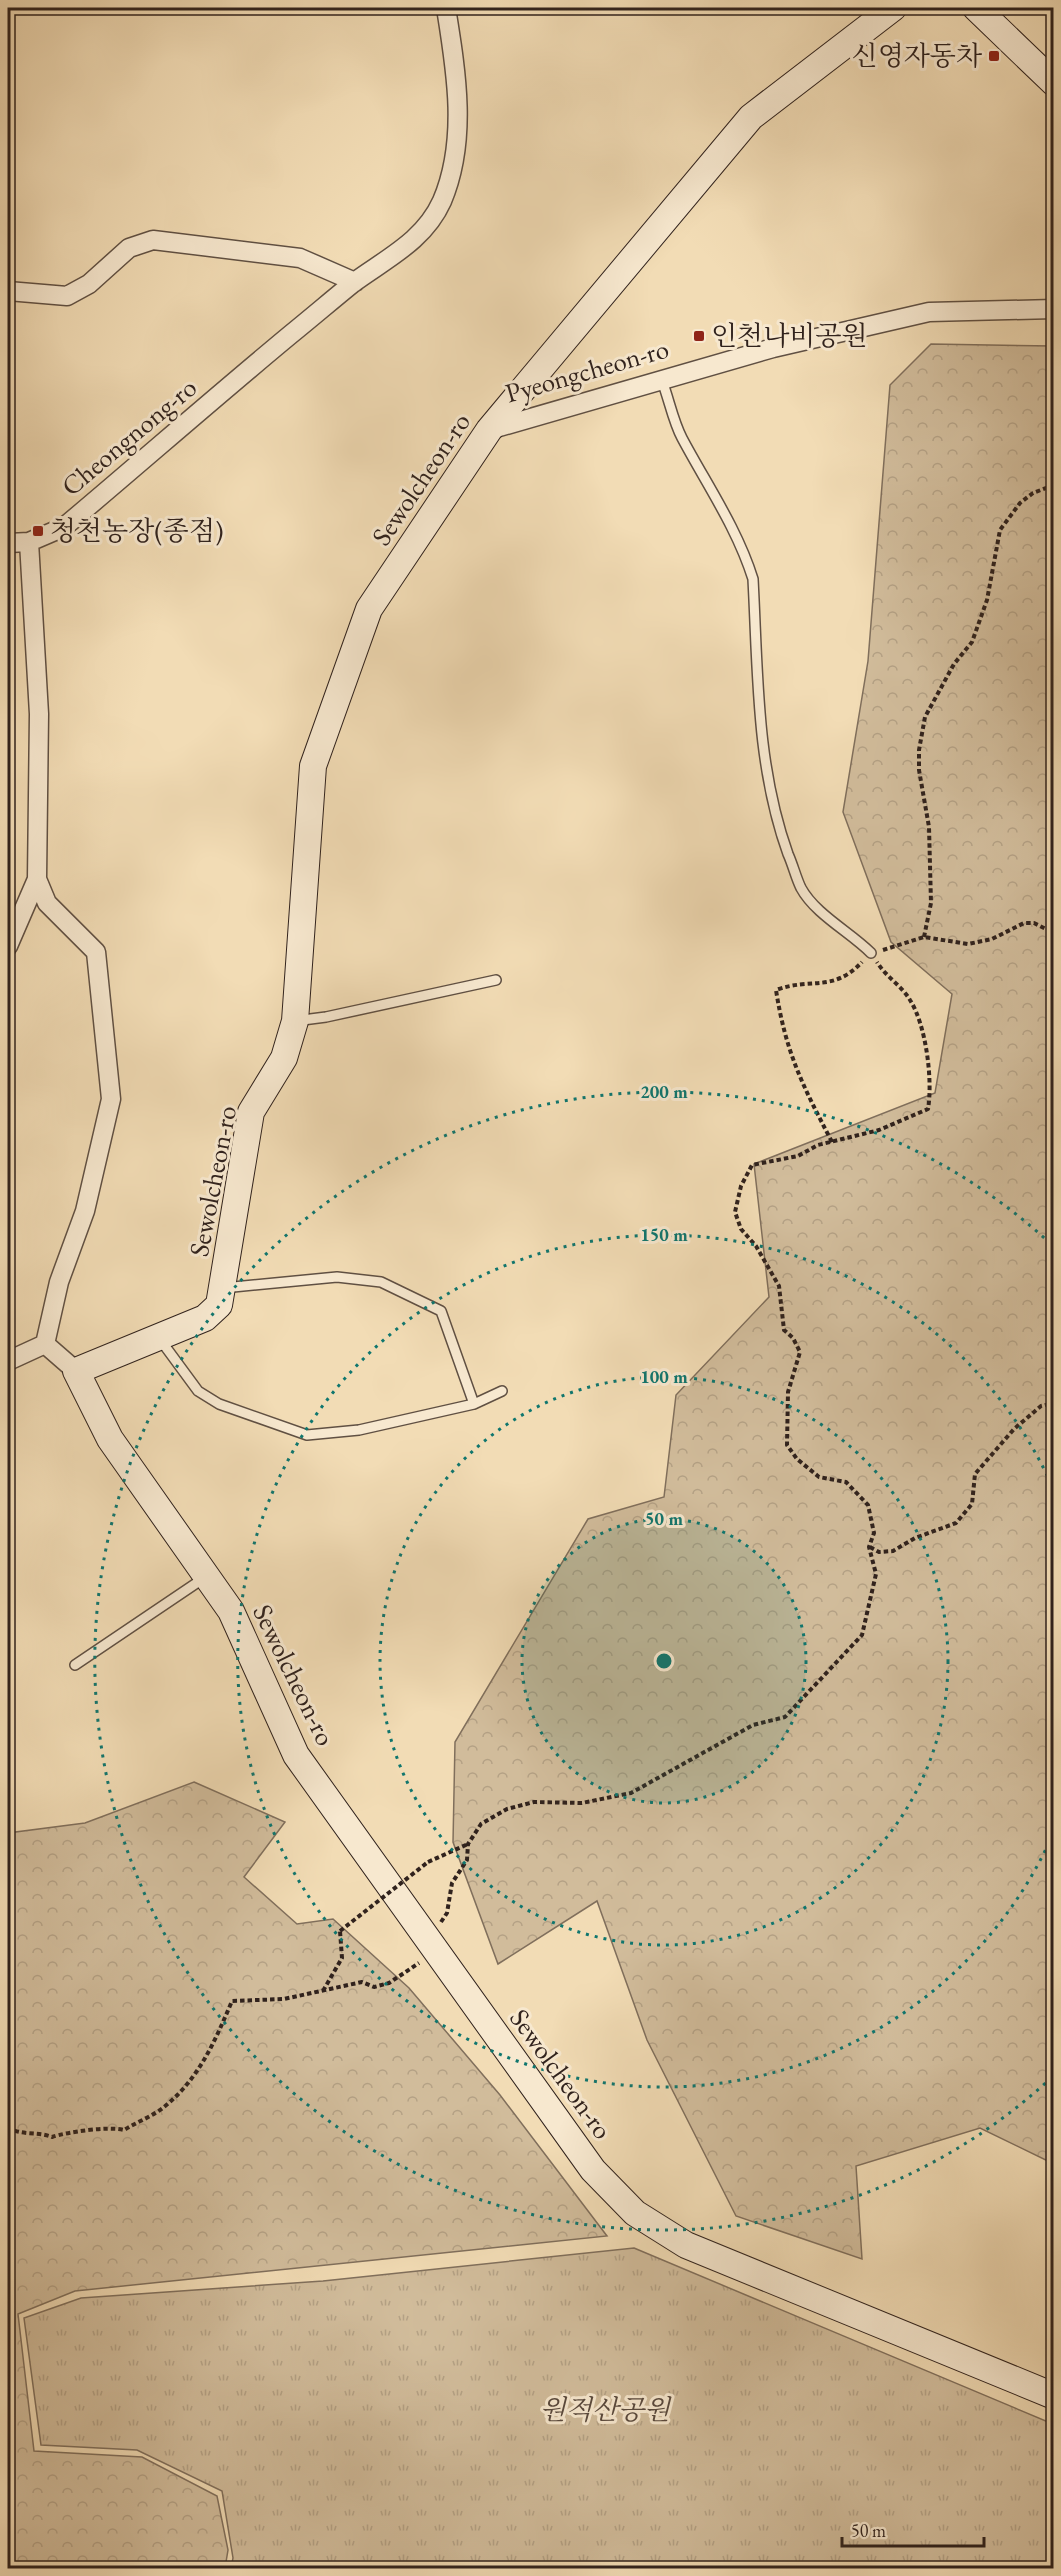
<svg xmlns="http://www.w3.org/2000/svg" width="1061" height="2576" viewBox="0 0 1061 2576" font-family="'EB Garamond','Noto Serif KR',serif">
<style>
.forest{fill:url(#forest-crowns);stroke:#806f5c;stroke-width:1.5}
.park{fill:url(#park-tufts);stroke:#806f5c;stroke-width:1.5}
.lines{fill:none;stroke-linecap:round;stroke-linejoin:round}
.lane-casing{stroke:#605043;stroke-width:12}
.street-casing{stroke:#605043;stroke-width:21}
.secondary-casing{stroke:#30221d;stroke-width:28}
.path{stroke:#30221d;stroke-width:4;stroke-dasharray:4.5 3;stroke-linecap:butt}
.lane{stroke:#f7e8cf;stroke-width:9}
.street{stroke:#f7e8cf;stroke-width:18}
.secondary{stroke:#f7e8cf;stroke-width:26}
.path-bridge{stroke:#30221d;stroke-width:4;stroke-dasharray:4.5 3;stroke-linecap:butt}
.ring{fill:none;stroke:#0f766e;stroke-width:3;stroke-dasharray:3 6}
.poi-dot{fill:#8f2418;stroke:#f7e8cf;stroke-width:2}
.labels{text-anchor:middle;stroke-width:6;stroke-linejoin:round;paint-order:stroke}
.poi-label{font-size:27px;fill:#30221d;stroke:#f7e8cf;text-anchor:start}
.street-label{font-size:27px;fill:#30221d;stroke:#f7e8cf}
.park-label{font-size:27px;font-style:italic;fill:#58483c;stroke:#f7e8cf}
.centre{fill:#0f766e;stroke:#f7e8cf;stroke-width:3}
.ring-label{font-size:18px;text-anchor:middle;font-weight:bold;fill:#0f766e;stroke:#f7e8cf;stroke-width:6;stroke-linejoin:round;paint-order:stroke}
</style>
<defs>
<pattern id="forest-crowns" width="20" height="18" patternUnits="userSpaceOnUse" patternTransform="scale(1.5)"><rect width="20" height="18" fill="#d1bc9b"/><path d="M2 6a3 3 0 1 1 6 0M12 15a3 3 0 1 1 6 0" fill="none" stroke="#b4a185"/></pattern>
<pattern id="park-tufts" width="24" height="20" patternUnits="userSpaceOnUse" patternTransform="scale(1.5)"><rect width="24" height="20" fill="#d1bc9b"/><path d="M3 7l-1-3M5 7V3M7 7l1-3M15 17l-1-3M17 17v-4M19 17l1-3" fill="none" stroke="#b4a185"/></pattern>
</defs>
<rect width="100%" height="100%" fill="#f2dcb5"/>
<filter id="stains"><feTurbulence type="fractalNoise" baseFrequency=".00333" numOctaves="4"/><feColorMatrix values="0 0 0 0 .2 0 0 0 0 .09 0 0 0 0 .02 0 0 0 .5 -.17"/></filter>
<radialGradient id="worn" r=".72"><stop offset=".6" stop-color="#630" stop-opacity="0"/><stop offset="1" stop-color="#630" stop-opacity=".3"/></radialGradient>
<path class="forest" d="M931 344 1053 346 1054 2164 980 2128 856 2166 862 2259 736 2216 647 2040 597 1901 498 1964 453 1842 455 1742 588 1519 664 1497 676 1395 769 1297 754 1164 935 1093 952 994 891 942 843 812 868 661 890 385Z
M194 1782 285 1822 244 1877 297 1924 333 1919 409 1988 500 2095 607 2236 75 2291 18 2314 34 2451 142 2457 217 2496 228 2550 225 2568H8V1833L85 1823Z"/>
<path class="park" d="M634 2248 1053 2424V2568H231L233 2558 222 2491 137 2450 41 2445 24 2318 81 2298 323 2281Z"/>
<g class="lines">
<defs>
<path id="lane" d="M662 381C669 399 673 421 682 438 707 485 737 528 753 579 758 672 756 765 788 854 793 865 796 878 801 888 815 914 850 932 871 953
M295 1021 326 1017 496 980
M223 1288 337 1277 381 1282 441 1311 474 1404
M159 1338 198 1391 219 1404 307 1435 359 1430 474 1404 502 1391
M75 1665 204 1578"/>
<path id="street" d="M8 291 67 296 89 284 129 248 153 240 300 258 355 282
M489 430 773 348 929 312 1054 309
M8 543 29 542
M8 946 37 879
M45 1344 76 1371
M8 1361 45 1344 59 1282 85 1211 111 1099 96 952 47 903 37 879 39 714 29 542 64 527C140 463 214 398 290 335 311 318 332 300 353 283 387 258 424 241 442 201 468 140 456 70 446 8"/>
<path id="secondary" d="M893 8 751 117 489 430 369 609 313 766 295 1021 284 1058 251 1112 219 1305 205 1318 76 1371 110 1439 231 1611 296 1755 593 2170 635 2213 686 2245 1054 2396
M976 8 1054 83"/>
</defs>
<use href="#lane" class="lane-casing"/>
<use href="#street" class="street-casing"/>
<use href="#secondary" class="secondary-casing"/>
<path class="path" d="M924 937 931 903 929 827 919 770V750L925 717 954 664 972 642 987 600 1000 530 1020 503 1033 493 1054 485
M883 950 924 937 968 944 992 939 1024 923H1034L1050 931 1054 930
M832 1142C803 1086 786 1054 776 990 811 977 833 993 862 962
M870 1547 879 1552 893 1551 915 1538 956 1523 972 1504 975 1474 1014 1429 1041 1406 1054 1403
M428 1862 468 1844
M441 1922 447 1913 452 1883 467 1860 468 1844 481 1824 507 1809 534 1802 582 1803 631 1793 753 1725 785 1717 862 1635 876 1574 869 1547 874 1533 868 1505 846 1482 819 1477 797 1459 787 1445 788 1392 800 1352 793 1338 784 1330 779 1286 756 1246 741 1229 735 1212 741 1186 752 1165 798 1156 818 1145 879 1130 928 1109C933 1080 926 1025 910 1000 902 986 886 977 877 962
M323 1991 342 1958 340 1931
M8 2127C20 2136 37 2131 52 2137 67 2132 108 2126 124 2130 137 2122 153 2116 164 2107 199 2079 215 2041 232 2001L284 1999 362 1982 374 1987 389 1983 419 1963"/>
<use href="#lane" class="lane"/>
<use href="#street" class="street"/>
<use href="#secondary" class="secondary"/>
<path class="path-bridge" d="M340 1931 428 1862"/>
</g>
<circle cx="664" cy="1661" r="142" fill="#0f766e" fill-opacity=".12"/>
<g class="ring">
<circle cx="664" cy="1661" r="142"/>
<circle cx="664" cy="1661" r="284"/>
<path d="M1053 1834A426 426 0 1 1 1053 1488"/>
<path d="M1052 2077A569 569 0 1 1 1052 1245"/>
</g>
<g class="poi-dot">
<rect x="988" y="50" width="12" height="12" rx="3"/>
<rect x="693" y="330" width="12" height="12" rx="3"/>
<rect x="32" y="525" width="12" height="12" rx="3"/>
</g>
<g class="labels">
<g class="poi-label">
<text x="982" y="65" text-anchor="end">신영자동차</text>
<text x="711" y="345">인천나비공원</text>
<text x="50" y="540">청천농장(종점)</text>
</g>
<g class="street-label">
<text transform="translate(587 371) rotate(-16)" y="9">Pyeongcheon-ro</text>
<text transform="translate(129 437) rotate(-40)" y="9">Cheongnong-ro</text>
<text transform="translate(421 479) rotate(-56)" y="9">Sewolcheon-ro</text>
<text transform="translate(213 1181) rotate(-79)" y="9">Sewolcheon-ro</text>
<text transform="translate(294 1675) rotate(64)" y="9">Sewolcheon-ro</text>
<text transform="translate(561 2074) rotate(54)" y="9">Sewolcheon-ro</text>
</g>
<g class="park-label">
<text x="605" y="2419">원적산공원</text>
</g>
</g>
<circle cx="664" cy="1661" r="9" class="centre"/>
<g class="ring-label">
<text x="664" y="1098">200 m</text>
<text x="664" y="1241">150 m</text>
<text x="664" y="1383">100 m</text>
<text x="664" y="1525">50 m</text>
</g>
<rect width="1061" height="2576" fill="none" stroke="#f2dcb5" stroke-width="30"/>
<rect x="9" y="9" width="1043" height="2558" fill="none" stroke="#30221d" stroke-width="3"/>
<rect x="15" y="15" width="1031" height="2546" fill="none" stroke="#30221d" stroke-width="1.5"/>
<path d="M842 2537v9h142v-9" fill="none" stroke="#30221d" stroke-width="3"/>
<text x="851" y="2537" font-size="18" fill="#30221d" stroke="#f7e8cf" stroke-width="4.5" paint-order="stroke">50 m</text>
<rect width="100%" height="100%" filter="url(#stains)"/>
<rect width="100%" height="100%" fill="url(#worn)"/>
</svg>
